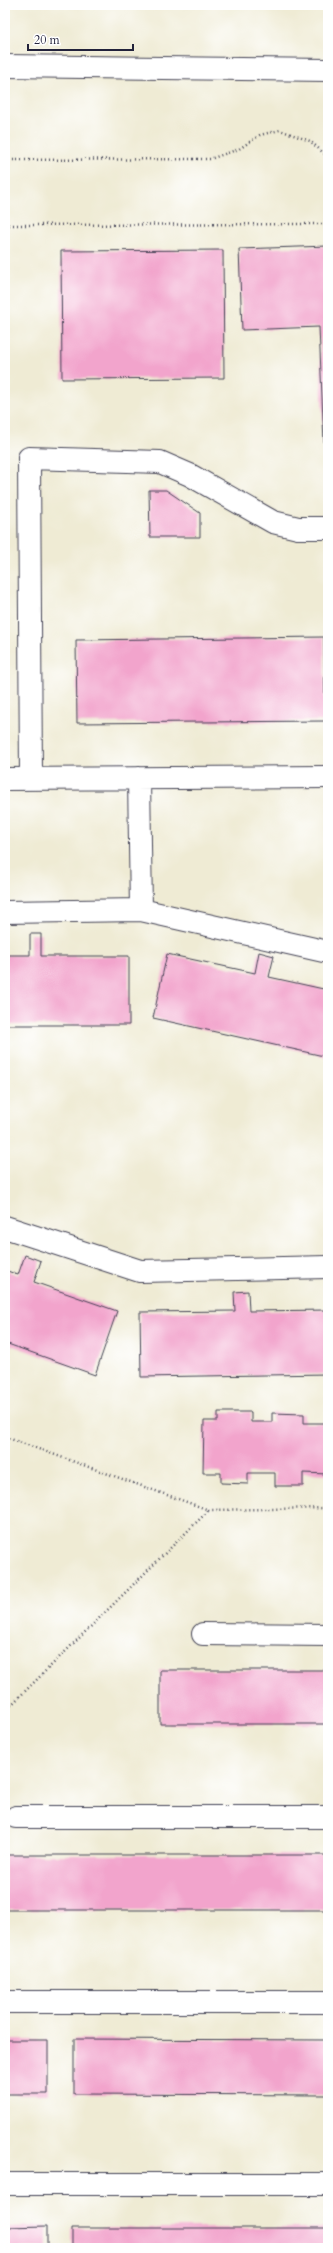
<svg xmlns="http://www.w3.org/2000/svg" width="333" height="2253" viewBox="0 0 333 2253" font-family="Cardo,serif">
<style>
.building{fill:#f2a4cc}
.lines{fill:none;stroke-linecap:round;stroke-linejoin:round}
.minor-casing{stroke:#414052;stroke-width:24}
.path{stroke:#414052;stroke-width:2.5;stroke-dasharray:1 3;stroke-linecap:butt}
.minor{stroke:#fff;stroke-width:22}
</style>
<rect width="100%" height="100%" fill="#fff"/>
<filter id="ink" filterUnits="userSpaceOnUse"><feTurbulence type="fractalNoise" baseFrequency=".025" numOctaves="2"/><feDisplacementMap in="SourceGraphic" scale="8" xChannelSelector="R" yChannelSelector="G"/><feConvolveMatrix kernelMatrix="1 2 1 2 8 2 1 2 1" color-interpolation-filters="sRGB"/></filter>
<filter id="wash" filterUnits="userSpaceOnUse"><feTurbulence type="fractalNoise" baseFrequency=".012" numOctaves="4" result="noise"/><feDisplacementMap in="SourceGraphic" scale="16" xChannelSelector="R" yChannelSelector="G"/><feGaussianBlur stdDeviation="0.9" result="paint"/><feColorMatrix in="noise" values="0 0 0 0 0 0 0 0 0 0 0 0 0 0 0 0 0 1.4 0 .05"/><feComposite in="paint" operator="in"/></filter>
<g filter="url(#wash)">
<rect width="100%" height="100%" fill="#efebd4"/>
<g id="blocks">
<path class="building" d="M328 246V466L325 467 319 327 242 330 239 249Z
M223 250 224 378 62 379 61 251Z
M149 490H166L200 513V537H150Z
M324 637 325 721 77 723 76 640Z
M30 934H41V956H129V1025H5V955H30Z
M259 952 274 956 269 977 328 990V1057L153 1018 167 954 255 973Z
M25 1255 41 1261 34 1282 117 1311 95 1375 5 1343V1270L18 1275Z
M248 1291 249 1311 328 1310V1374L141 1377 140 1312 235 1311 234 1292Z
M218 1412H251V1422H272V1413L304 1414V1423H328V1474L303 1473V1486H275V1473H248V1484L221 1483V1473H203L204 1421H218Z
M160 1670H328V1724H160Z
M5 1855H328V1910H5Z
M74 2039 328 2040V2095L74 2094Z
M5 2040H48V2094H5Z
M47 2226V2248H5V2227Z
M72 2228H328V2248H72Z"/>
</g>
</g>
<g filter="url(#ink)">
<use href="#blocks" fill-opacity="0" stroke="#414052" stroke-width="1"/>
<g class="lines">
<defs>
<path id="minor" d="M5 66 328 70
M139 778 141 910 328 952
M5 779 328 777
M31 779 29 458 160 462 190 475 273 522 298 528H328
M5 912 141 910
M5 1227 140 1271 328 1267
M203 1634 328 1635
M16 1817H328
M5 2002H328
M5 2184H328"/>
</defs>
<use href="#minor" class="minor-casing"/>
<path class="path" d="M5 160 210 159 239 149 260 135 280 130 310 141 327 156 328 161
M5 225 328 224
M5 1437 209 1510 328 1508
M5 1711 209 1510"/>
<use href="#minor" class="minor"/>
</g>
</g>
<rect width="333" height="2253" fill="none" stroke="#fff" stroke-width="20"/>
<path d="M28 44v6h105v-6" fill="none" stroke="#22223b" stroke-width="2"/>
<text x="34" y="44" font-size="12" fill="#22223b" stroke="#ffffff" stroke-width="3" paint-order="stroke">20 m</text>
</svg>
